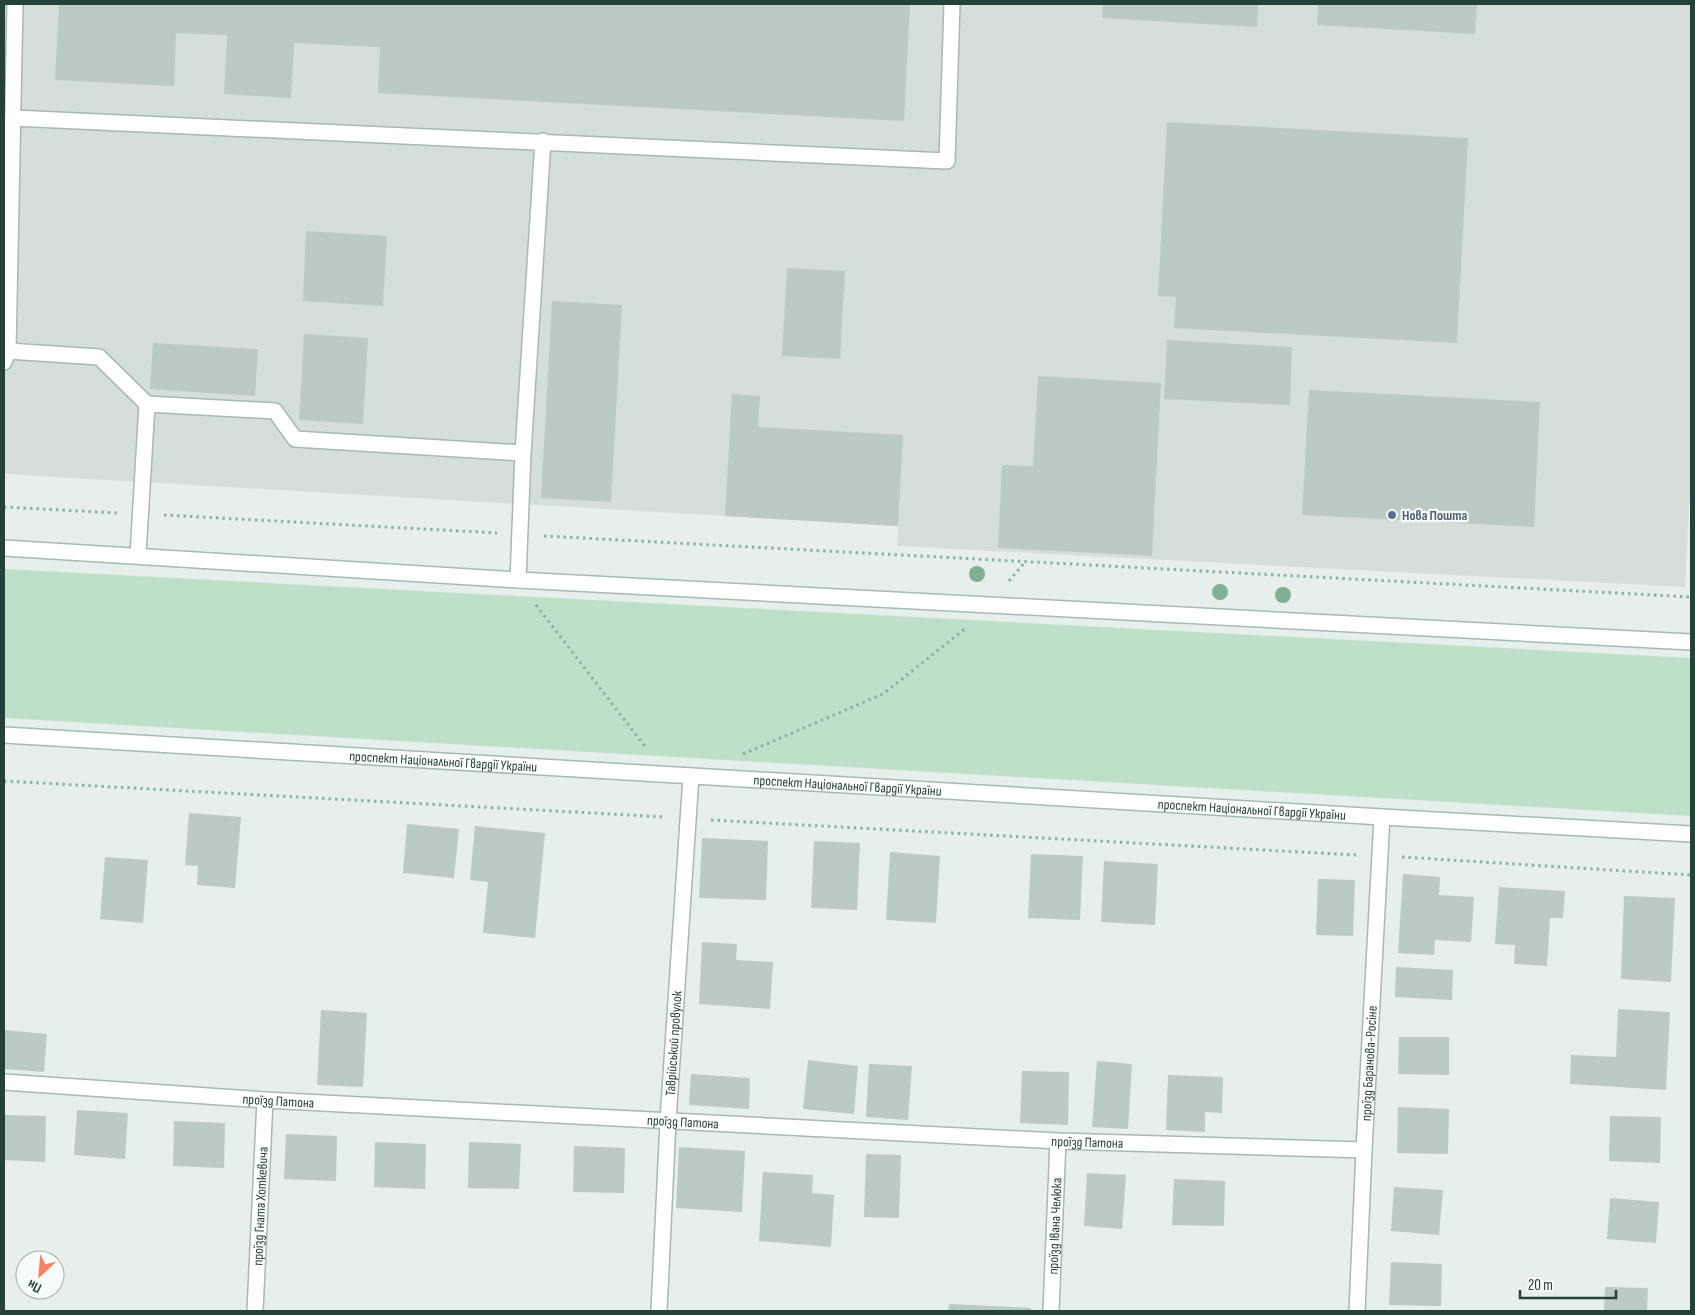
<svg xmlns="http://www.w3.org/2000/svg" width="1695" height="1315" viewBox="0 0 1695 1315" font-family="'Sofia Sans Condensed',sans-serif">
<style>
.built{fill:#d4dfda}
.green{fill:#bfe0c8}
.building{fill:#bbcac4}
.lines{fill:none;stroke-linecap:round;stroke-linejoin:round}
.lane-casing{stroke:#a8b8b2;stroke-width:18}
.street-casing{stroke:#a8b8b2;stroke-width:18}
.secondary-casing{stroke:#a4bbb3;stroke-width:18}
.path{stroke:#86b3a5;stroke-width:3;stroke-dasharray:2.5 4;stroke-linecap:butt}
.lane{stroke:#fff;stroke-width:15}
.street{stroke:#fff;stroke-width:15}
.secondary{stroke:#fff;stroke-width:15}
.tree{fill:#80af93}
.service-dot{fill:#5c6f8a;stroke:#f7fbf9;stroke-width:2}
.labels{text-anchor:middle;stroke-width:4.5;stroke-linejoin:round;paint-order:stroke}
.service-label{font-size:14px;font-weight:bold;fill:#4e5e75;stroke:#f7fbf9;text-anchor:start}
.street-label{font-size:14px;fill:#24423a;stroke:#f7fbf9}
</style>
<rect width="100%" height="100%" fill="#e6efeb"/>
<path class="built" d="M4 4H1691V472L1685 587 897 546 898 526 4 474Z"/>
<path class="green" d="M4 569 1691 658V816L4 718Z"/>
<path class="building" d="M59 4H910L904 121 378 93 380 47 294 43 291 98 224 94 227 35 176 33 174 86 55 80Z
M1103 4H1258L1257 27 1102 18Z
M1318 4H1477L1475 34 1317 25Z
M1167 122 1468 138 1457 343 1174 328 1176 297 1158 296Z
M306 231 387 236 383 306 303 301Z
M787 268 845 271 840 359 782 356Z
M552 301 622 305 611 502 541 498Z
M304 334 368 338 363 424 299 420Z
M1167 340 1292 347 1290 405 1164 399Z
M153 343 258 349 255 396 150 389Z
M1038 376 1161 383 1152 556 998 548 1002 465 1033 466Z
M1309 390 1540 402 1534 527 1302 515Z
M732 394 760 396 758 427 903 435 898 526 725 516Z
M189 813 241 817 235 888 197 885 198 866 185 865Z
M407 824 459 829 454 878 403 873Z
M475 826 545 833 535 938 483 933 488 882 470 880Z
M702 838 768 841 766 900 699 898Z
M814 841 860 843 857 910 811 908Z
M890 852 940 856 936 923 886 920Z
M1031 854 1083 856 1080 920 1028 918Z
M105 857 148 860 143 923 100 919Z
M1104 861 1158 864 1155 925 1101 922Z
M1403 874 1440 877 1439 895 1474 897 1471 942 1435 940 1434 955 1398 953Z
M1318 879 1355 880 1353 936 1316 935Z
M1499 887 1565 891 1563 918H1550L1547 966 1514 964 1515 945 1495 944Z
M1624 896 1675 898 1671 982 1621 979Z
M702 942 737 944 736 960 773 962 770 1009 699 1004Z
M1396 967 1453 970 1452 1000 1395 997Z
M1618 1009 1670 1012 1666 1090 1570 1084 1571 1055 1616 1057Z
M321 1010 367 1013 363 1087 317 1085Z
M4 1030 47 1034 44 1072 4 1069Z
M1399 1037H1449V1075L1398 1074Z
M808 1060 858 1066 854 1114 803 1109Z
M1097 1061 1132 1064 1128 1129 1092 1127Z
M869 1064 912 1066 908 1120 866 1117Z
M1022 1071 1069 1072 1068 1125 1020 1123Z
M691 1074 750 1078 749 1109 689 1105Z
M1168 1075 1223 1077 1222 1113 1205 1112V1132L1166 1130Z
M1398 1107 1449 1109 1448 1154 1397 1153Z
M77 1110 128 1113 125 1159 74 1155Z
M4 1115 46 1116 45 1162 4 1160Z
M1610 1116 1661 1117 1660 1163 1609 1161Z
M174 1121 225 1123 224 1168 173 1166Z
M286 1134 337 1136 336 1181 284 1179Z
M375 1142 426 1144 425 1189 374 1187Z
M469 1142 521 1144 519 1189 468 1188Z
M574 1146 625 1148 624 1193 573 1192Z
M679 1147 745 1151 742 1212 676 1208Z
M866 1154 901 1155 899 1218 864 1217Z
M763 1172 813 1175 812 1193 834 1195 831 1247 759 1241Z
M1087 1173 1126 1175 1122 1229 1084 1226Z
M1174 1179 1225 1181 1224 1226 1172 1225Z
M1394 1187 1443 1190 1439 1235 1391 1231Z
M1610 1198 1659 1202 1656 1243 1607 1239Z
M1391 1262 1442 1264 1441 1306 1389 1305Z
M1605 1287 1648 1288 1647 1311H1604Z
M949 1304 1031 1308V1311H948Z"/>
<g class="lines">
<defs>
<path id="lane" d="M13 118 947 161 952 4
M8 351 99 357 147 404 138 555
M4 362 8 351 15 4
M147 404 275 411 295 439 523 453 543 141
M518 580 523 453"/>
<g id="street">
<path id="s1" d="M4 1082 265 1100 1058 1141 1364 1150"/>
<path id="s2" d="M255 1311 265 1100"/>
<path id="s3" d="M659 1311 668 1121 691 776"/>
<path id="s4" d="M1051 1311 1058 1141"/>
<path id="s5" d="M1357 1311 1364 1150 1382 817"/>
</g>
<g id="secondary">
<path d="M4 548 518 580 1691 642"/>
<path id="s6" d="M4 735 1382 817 1691 834"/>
</g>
</defs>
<use href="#lane" class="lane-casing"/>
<use href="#street" class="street-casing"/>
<use href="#secondary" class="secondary-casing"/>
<path class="path" d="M4 507 118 513
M164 515 497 533
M544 536 1691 597
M1009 581 1025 562
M536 605 647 749
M743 754 883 694 966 628
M4 781 665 817
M711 820 1356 855
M1402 857 1691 875"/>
<use href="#lane" class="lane"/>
<use href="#street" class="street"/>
<use href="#secondary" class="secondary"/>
</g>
<g class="tree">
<circle cx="977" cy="574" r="8"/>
<circle cx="1220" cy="592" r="8"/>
<circle cx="1283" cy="595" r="8"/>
</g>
<circle class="service-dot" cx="1392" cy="515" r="5"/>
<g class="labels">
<g class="service-label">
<text x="1402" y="520">Нова Пошта</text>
</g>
<g class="street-label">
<text dy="5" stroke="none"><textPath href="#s6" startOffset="440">проспект Національної Гвардії України</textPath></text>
<text dy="5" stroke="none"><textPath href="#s6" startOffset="845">проспект Національної Гвардії України</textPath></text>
<text dy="5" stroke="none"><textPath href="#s6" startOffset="1250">проспект Національної Гвардії України</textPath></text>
<text dy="5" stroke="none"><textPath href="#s3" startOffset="268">Таврійський провулок</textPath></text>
<text dy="5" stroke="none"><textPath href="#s5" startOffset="248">проїзд Баранова-Росіне</textPath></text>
<text dy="5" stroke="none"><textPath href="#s1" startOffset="275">проїзд Патона</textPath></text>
<text dy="5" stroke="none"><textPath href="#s1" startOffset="680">проїзд Патона</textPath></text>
<text dy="5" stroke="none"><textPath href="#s1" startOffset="1085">проїзд Патона</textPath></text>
<text dy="5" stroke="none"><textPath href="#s2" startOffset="105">проїзд Гната Хоткевича</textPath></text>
<text dy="5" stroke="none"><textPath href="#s4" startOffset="85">проїзд Івана Челюка</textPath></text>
</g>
</g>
<rect width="1695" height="1315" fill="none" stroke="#24423a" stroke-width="10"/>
<g transform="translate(40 1275) rotate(206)"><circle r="24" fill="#f7fbf9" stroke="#a3b1ad"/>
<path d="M0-4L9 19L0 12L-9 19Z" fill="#f4845f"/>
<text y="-8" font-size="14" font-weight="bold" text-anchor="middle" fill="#24423a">Пн</text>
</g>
<path d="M1520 1290v8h96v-8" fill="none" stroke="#24423a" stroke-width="2.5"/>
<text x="1528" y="1290" font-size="15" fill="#24423a" stroke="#f7fbf9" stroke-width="4" paint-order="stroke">20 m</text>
</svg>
